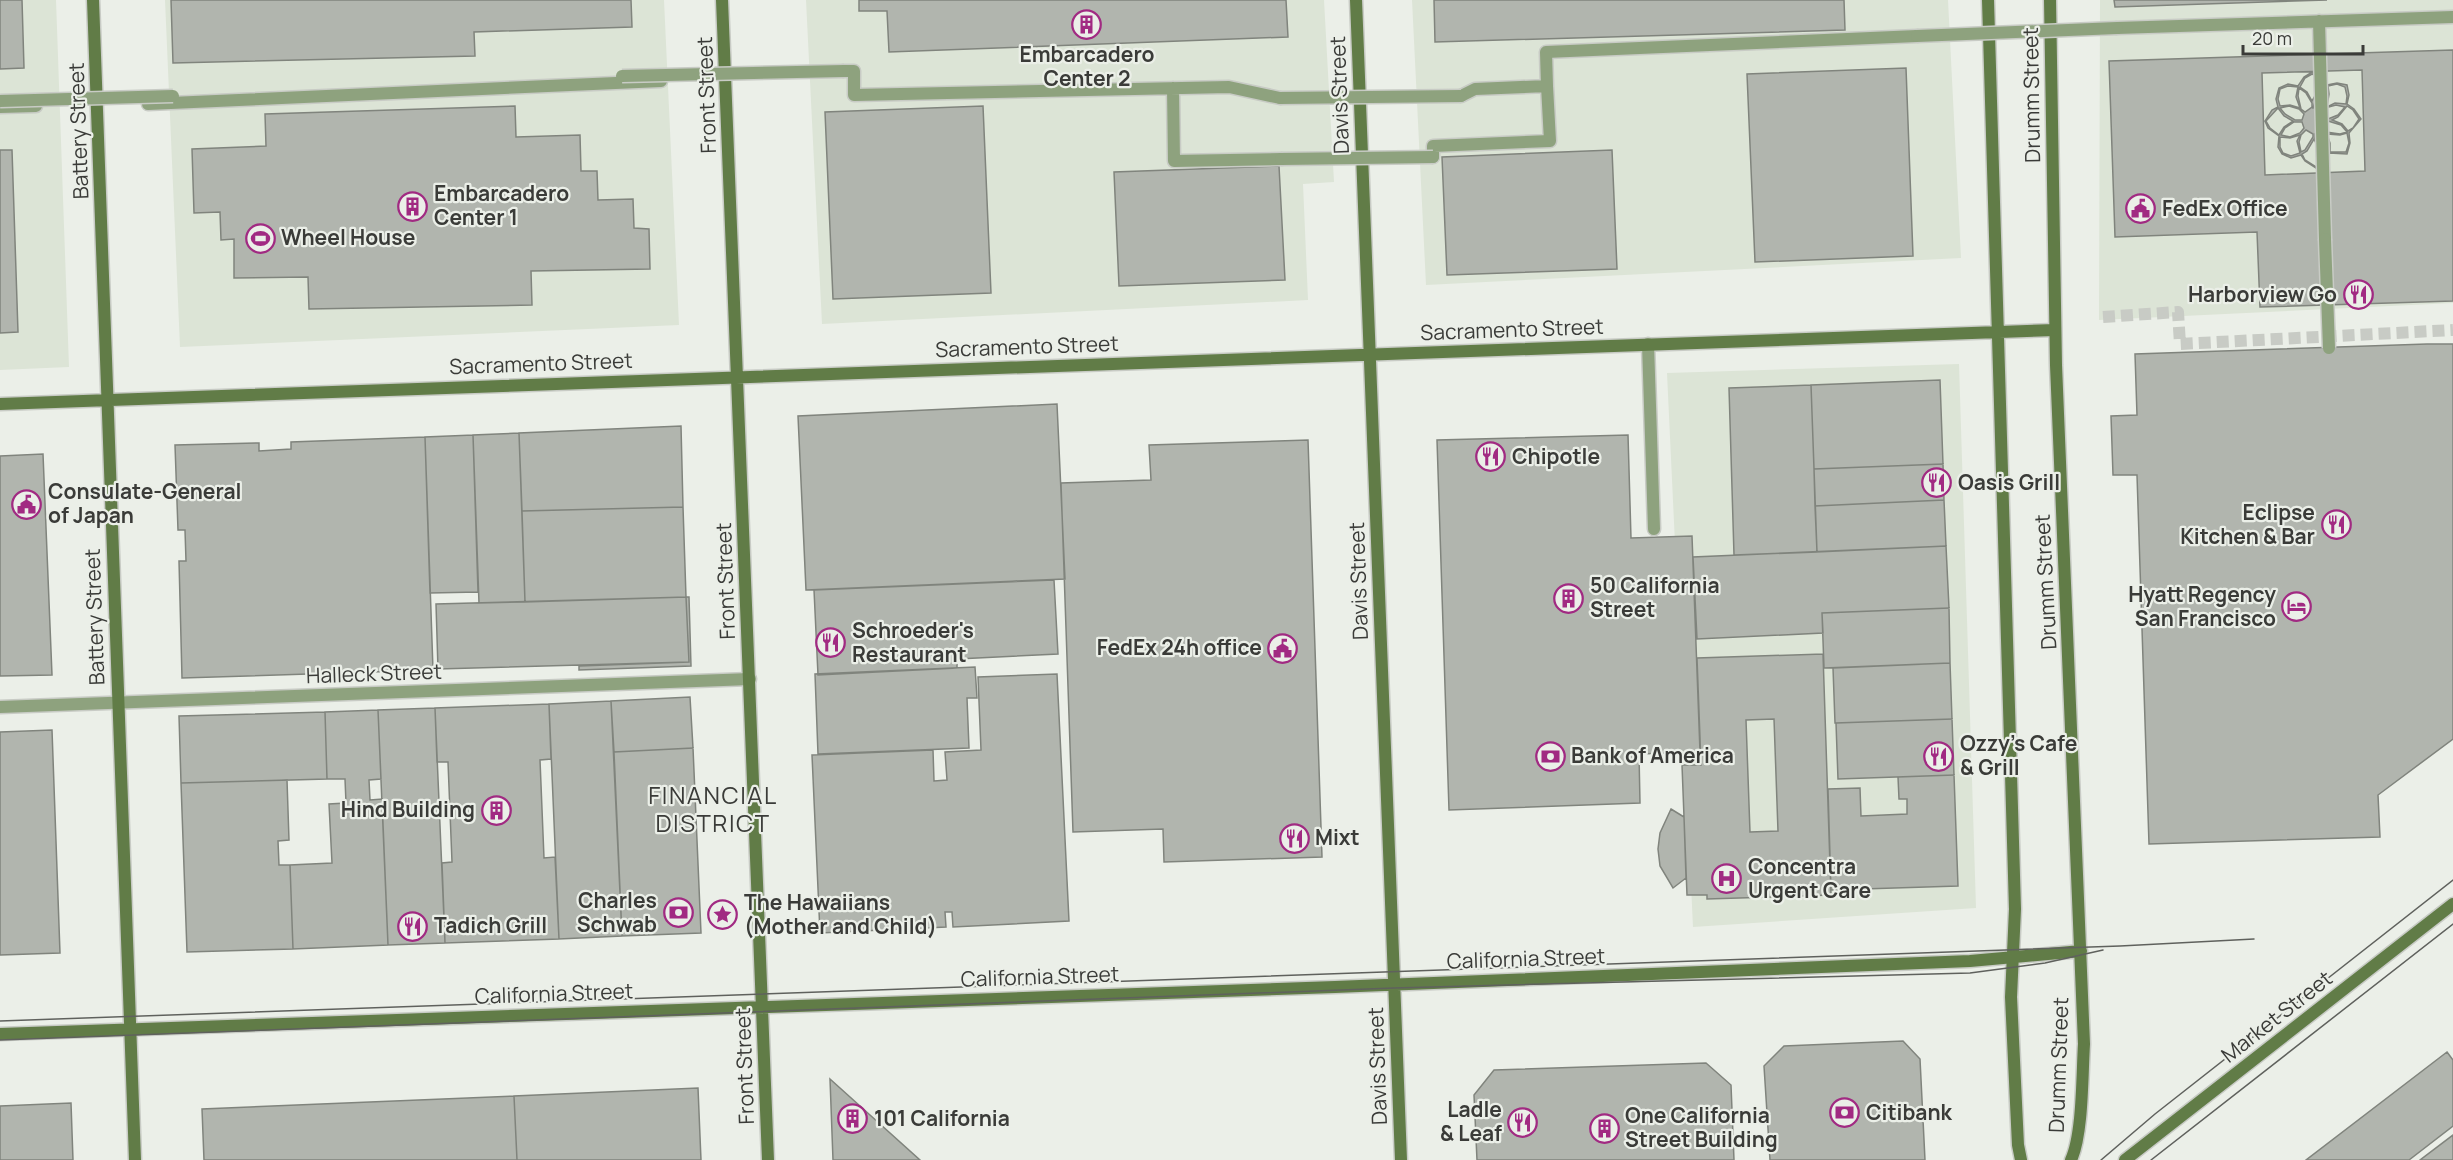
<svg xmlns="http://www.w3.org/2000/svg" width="2453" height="1160" viewBox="0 0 2453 1160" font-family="Manrope,sans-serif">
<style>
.built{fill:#dce4d6}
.building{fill:#b1b5ae;stroke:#80847d;stroke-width:1.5;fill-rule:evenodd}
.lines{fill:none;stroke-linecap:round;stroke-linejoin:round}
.street-tunnel{stroke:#c8cbc5;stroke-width:12;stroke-dasharray:12 6;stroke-linecap:butt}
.lane-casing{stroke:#c8cbc5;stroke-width:15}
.street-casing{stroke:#c8cbc5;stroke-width:15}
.secondary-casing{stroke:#c8cbc5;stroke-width:15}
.lane{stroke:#8ea27e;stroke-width:12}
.street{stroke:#8ea27e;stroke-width:12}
.secondary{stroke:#617c47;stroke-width:12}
.tram{stroke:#5f615d;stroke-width:1.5}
.street-bridge-casing{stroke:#c8cbc5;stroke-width:15;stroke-linecap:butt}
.street-bridge{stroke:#8ea27e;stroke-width:12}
.labels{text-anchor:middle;stroke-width:4.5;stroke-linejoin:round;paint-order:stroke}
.poi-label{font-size:21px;font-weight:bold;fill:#3a3b38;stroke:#ebefe8;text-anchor:start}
.street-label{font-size:21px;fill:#3a3b38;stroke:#ebefe8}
.quarter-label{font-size:24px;letter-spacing:1.5px;fill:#3a3b38;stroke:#ebefe8}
</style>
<rect width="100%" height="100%" fill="#ebefe8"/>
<path class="built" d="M0 0H56L69 367 0 370Z
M165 0H664L679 325 180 347Z
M806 0H1324L1334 182 1303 184 1308 300 822 324Z
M1412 0H1948L1961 258 1426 285Z
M2100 0H2453V303L2099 320Z
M1959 364 1976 908 1693 927 1667 373Z"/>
<path class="building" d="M0 0H22L24 68 0 69Z
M171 0H631L632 27 474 32 475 56 173 63Z
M859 0H1286L1288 37 889 52 887 11H859Z
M1434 0H1844L1845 30 1435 42Z
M2114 0H2327L2115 7Z
M2453 50V301L2260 307 2257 232 2115 237 2109 61ZM2362 70 2365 171 2265 175 2262 73Z
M1906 68 1913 256 1755 262 1747 74Z
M2312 72 2320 76 2327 85 2337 83 2347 85 2349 95 2347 104 2354 109 2361 119 2349 133 2350 143 2347 154 2329 153 2316 168 2305 161 2301 155 2291 158 2282 154 2278 147 2279 136 2268 128 2265 121 2272 110 2278 107 2276 99 2279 88 2288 84 2298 86 2304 77ZM2312 74 2319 77 2317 92 2312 101 2307 92 2300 87 2305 78ZM2337 84 2345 87 2347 96 2346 104 2335 103 2327 107 2329 94 2328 86ZM2288 86 2298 87 2296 97 2300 108 2290 105 2280 106 2278 99 2280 89ZM2326 87 2328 94 2325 107 2313 108 2318 93ZM2299 88 2306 93 2312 103V107L2305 112 2301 109 2298 96ZM2336 105 2345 107 2338 115 2328 119 2325 108ZM2289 106 2299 109 2304 114 2302 120H2295L2285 114 2280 108ZM2347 106 2353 110 2359 119 2353 128 2348 131 2342 124 2332 120 2338 117ZM2278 108 2284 116 2293 121 2284 127 2279 135 2270 128 2266 121ZM2328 121 2341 125 2347 132 2340 134 2326 132ZM2294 122H2302L2304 128 2300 133 2290 137 2281 135 2285 128ZM2306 130 2313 134V137L2305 150 2301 152 2299 142 2301 135ZM2326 133 2329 143 2328 152 2320 146 2315 138V134ZM2347 133 2349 143 2346 152H2330V143L2327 134 2340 135ZM2300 135 2297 141 2300 153 2291 156 2283 153 2280 147V137L2290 138ZM2314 139 2324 160 2316 167 2305 160 2302 154 2307 151Z
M515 106 516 137 580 135 581 171H597L598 200 633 199 634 228 649 229 650 269 531 271 532 305 309 309 308 277 234 278V239L221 240 220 212 194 213 192 149 266 146 265 114Z
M983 106 991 293 833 299 825 112Z
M0 150H12L18 332 0 333Z
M1612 150 1617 269 1447 275 1442 157Z
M1279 166 1285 280 1119 286 1114 172Z
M2427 344H2453V739L2378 795 2380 837 2149 844 2137 475H2113L2111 416 2137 415 2135 354Z
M1940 380 1943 464 1814 469 1811 385Z
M1811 385 1817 552 1734 555 1729 388Z
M1057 404 1065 579 806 590 798 416Z
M681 426 683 507 522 511 519 433Z
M519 433 525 602 479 603 473 435Z
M473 435 478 592 430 593 425 437Z
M1628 435 1631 538 1692 536 1700 752 1639 754 1640 803 1449 810 1437 440Z
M425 437 433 670 182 678 179 561H186L185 530H178L175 445 259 443V451L291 449V442Z
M1308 440 1322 857 1164 862 1163 829 1073 832 1061 483 1151 480 1149 445Z
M43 454 52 675 0 676V456Z
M1943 464 1944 500 1815 506 1814 469Z
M1944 500 1946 546 1817 552 1815 506Z
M683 507 686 597 525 602 522 511Z
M1946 546 1949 608 1822 613 1823 633 1697 639 1693 557Z
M1054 580 1058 654 957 659V668L818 675 814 590Z
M686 597H689L691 666 579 670V666L689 662Z
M686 597 689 662 438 669 436 604Z
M1949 608 1950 663 1824 668 1822 613Z
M1823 654 1831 895 1707 899V895H1687L1682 765H1701L1697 658ZM1774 719 1778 831 1750 832 1746 720Z
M1950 663 1952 719 1835 723 1833 668Z
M975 667 977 698H967L969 748 818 754 815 674Z
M1057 674 1069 921 953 927 952 912H945L946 927 820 933 812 755 933 750 934 781 947 780 945 752 981 750 978 677Z
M690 697 693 748 614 752 611 701Z
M611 701 622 936 559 939 549 704Z
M549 704 551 759 540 760 544 858 555 857 559 939 445 943 442 863 452 862 448 762H437L435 708Z
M435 708 445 943 388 945 378 710Z
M378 710 381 779 369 780 370 800 382 799 388 945 293 949 290 865 332 863 329 804 346 803 345 779H327L325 712Z
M325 712 327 779 181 783 179 716Z
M1952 719 1954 775 1838 779 1836 723Z
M52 730 60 953 0 955V732Z
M693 748 701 933 622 936 614 752Z
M1954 775 1958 886 1831 890 1828 789 1860 788 1861 816 1907 814V799H1899L1898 777Z
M287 780 289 840 278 841 279 865H290L293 949 187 952 181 783Z
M1671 809 1684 817 1686 878 1673 888 1660 866 1658 849 1660 833Z
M1903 1041 1920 1059 1925 1160H1770L1764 1066 1784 1046Z
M2447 1052 2453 1060V1126L2409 1160H2306Z
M1706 1063 1731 1085 1734 1160H1477L1474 1095 1494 1070Z
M830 1079 920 1160H833Z
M698 1088 701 1160H517L514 1096Z
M514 1096 517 1160H204L202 1109Z
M71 1103 73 1160H0V1106Z
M2453 1135V1160H2420Z"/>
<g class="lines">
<path class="street-tunnel" d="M2103 317 2178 312 2180 344 2453 330"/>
<defs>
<path id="lane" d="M1648 344 1654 529
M0 707 750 679"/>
<path id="street" d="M2319 21 2325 239
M2117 28 2453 17
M844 71H854V95L1229 87 1280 98
M1173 88 1174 161 1281 159
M1461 96 1475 89 1547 86 1546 52 1917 36
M148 104 661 81
M0 107 36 106
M1433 157V146L1550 141 1547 86"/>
<path id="secondary" d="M93 0 135 1160
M722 0 768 1160
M1356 0 1401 1160
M1988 0 2015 909 2011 997 2018 1145 2021 1160
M2050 0 2056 365 2084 1044C2082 1075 2083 1134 2071 1160
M0 404 2055 330
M0 1034 1335 987 1970 961 2081 951
M2125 1160 2453 904"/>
</defs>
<use href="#lane" class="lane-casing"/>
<use href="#street" class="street-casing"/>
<use href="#secondary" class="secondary-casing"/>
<use href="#lane" class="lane"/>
<use href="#street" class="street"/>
<use href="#secondary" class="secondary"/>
<path class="tram" d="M0 1021 2120 946 2254 939
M0 1040 1394 988 1970 973 2045 963 2103 950
M2101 1160 2155 1114 2453 880
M2151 1160 2453 924"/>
<defs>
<path id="street-bridge" d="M1917 36 2117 28
M622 76 844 71
M1280 98 1461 96
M0 101 173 96
M1281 159 1433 157
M2325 239 2329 348"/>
</defs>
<use href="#street-bridge" class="street-bridge-casing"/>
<use href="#street-bridge" class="street-bridge"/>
</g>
<defs>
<symbol id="building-ring" viewBox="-11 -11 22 22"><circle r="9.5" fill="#ebefe8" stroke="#a12a82" stroke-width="1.5"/><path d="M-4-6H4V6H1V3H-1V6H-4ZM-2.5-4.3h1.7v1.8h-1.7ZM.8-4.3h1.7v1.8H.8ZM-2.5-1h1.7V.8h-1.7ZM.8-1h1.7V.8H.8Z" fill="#a12a82"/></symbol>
<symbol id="civic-ring" viewBox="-11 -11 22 22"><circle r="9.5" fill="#ebefe8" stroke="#a12a82" stroke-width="1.5"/><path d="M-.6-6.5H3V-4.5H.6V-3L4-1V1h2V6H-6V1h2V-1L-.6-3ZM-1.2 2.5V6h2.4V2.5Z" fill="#a12a82"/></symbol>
<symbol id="stadium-ring" viewBox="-11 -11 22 22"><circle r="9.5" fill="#ebefe8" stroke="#a12a82" stroke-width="1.5"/><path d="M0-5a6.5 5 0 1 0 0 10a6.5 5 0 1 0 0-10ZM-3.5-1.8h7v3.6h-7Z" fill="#a12a82"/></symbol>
<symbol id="restaurant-ring" viewBox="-11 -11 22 22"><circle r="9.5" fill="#ebefe8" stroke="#a12a82" stroke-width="1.5"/><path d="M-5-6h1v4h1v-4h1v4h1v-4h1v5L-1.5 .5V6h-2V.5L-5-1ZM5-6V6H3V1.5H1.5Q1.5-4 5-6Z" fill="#a12a82"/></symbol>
<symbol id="hotel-ring" viewBox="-11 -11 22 22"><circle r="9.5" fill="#ebefe8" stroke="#a12a82" stroke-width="1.5"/><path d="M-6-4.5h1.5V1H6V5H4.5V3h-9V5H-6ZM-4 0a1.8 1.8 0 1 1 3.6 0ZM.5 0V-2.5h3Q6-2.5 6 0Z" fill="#a12a82"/></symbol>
<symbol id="bank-ring" viewBox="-11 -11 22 22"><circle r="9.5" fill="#ebefe8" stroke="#a12a82" stroke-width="1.5"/><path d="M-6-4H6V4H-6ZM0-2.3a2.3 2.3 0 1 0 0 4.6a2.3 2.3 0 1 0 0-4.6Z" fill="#a12a82"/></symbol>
<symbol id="hospital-ring" viewBox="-11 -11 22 22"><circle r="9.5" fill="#ebefe8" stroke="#a12a82" stroke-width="1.5"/><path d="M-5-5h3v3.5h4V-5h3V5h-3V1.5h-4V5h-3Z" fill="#a12a82"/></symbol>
<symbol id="sight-ring" viewBox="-11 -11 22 22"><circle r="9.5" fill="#ebefe8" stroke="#a12a82" stroke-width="1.5"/><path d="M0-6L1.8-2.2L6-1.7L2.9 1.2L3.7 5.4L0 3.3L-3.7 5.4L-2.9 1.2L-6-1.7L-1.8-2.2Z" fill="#a12a82"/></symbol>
</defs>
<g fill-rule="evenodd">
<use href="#building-ring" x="1070" y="8" width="33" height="33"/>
<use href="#building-ring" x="396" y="190" width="33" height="33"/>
<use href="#civic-ring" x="2124" y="192" width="33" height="33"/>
<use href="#stadium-ring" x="244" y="222" width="33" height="33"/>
<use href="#restaurant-ring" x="2342" y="278" width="33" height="33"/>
<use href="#restaurant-ring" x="1474" y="440" width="33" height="33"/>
<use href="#restaurant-ring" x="1920" y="466" width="33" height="33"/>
<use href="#civic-ring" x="10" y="488" width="33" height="33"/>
<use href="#restaurant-ring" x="2320" y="508" width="33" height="33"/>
<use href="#building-ring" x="1552" y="582" width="33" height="33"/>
<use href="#hotel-ring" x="2280" y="590" width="33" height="33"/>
<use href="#restaurant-ring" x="814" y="626" width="33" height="33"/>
<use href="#civic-ring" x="1266" y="632" width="33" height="33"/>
<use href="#bank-ring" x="1534" y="740" width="33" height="33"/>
<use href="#restaurant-ring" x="1922" y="740" width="33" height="33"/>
<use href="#building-ring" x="480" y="794" width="33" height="33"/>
<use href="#restaurant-ring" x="1278" y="822" width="33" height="33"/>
<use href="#hospital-ring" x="1710" y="862" width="33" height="33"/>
<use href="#bank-ring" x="662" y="896" width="33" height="33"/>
<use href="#sight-ring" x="706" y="898" width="33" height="33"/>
<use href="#restaurant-ring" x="396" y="910" width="33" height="33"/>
<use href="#bank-ring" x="1828" y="1096" width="33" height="33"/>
<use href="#building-ring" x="836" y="1102" width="33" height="33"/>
<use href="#restaurant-ring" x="1506" y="1106" width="33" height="33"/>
<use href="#building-ring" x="1588" y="1112" width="33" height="33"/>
</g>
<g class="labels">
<g class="poi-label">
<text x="1087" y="62" text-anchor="middle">Embarcadero<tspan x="1087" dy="24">Center 2</tspan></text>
<text x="434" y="201">Embarcadero<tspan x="434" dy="24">Center 1</tspan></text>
<text x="2162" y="216">FedEx Office</text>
<text x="281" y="245">Wheel House</text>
<text x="2337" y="302" text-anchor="end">Harborview Go</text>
<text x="1512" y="464">Chipotle</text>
<text x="1958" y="490">Oasis Grill</text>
<text x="48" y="499">Consulate-General<tspan x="48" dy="24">of Japan</tspan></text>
<text x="2315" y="520" text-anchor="end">Eclipse<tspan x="2315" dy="24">Kitchen &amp; Bar</tspan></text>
<text x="1590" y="593">50 California<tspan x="1590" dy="24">Street</tspan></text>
<text x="2276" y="602" text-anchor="end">Hyatt Regency<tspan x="2276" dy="24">San Francisco</tspan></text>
<text x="852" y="638">Schroeder's<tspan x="852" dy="24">Restaurant</tspan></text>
<text x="1262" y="655" text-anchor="end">FedEx 24h office</text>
<text x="1960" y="751">Ozzy's Cafe<tspan x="1960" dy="24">&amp; Grill</tspan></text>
<text x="1571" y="763">Bank of America</text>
<text x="475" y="817" text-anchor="end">Hind Building</text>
<text x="1315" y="845">Mixt</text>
<text x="1748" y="874">Concentra<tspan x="1748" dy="24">Urgent Care</tspan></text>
<text x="657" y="908" text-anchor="end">Charles<tspan x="657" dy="24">Schwab</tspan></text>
<text x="744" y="910">The Hawaiians<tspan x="744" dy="24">(Mother and Child)</tspan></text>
<text x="434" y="933">Tadich Grill</text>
<text x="1502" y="1117" text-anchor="end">Ladle<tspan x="1502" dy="24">&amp; Leaf</tspan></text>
<text x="1866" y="1120">Citibank</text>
<text x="1625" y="1123">One California<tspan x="1625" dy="24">Street Building</tspan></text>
<text x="874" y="1126">101 California</text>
</g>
<g class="street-label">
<text transform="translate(707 95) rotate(-92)" y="7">Front Street</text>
<text transform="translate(1340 95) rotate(-92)" y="7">Davis Street</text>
<text transform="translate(2032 95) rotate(-91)" y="7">Drumm Street</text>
<text transform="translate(79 131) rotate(-92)" y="7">Battery Street</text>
<text transform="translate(1512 330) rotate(-2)" y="7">Sacramento Street</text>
<text transform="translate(1027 347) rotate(-2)" y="7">Sacramento Street</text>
<text transform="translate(541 364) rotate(-2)" y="7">Sacramento Street</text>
<text transform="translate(726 581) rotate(-92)" y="7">Front Street</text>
<text transform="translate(1359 581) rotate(-92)" y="7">Davis Street</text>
<text transform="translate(2046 582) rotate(-93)" y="7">Drumm Street</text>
<text transform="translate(95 617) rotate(-92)" y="7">Battery Street</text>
<text transform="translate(374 674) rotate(-2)" y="7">Halleck Street</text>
<text transform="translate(1526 959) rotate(-2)" y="7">California Street</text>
<text transform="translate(1040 977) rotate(-2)" y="7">California Street</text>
<text transform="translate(554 994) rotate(-2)" y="7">California Street</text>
<text transform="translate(2277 1017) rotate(-38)" y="7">Market Street</text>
<text transform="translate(2059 1065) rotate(-88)" y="7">Drumm Street</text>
<text transform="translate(745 1066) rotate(-92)" y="7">Front Street</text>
<text transform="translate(1378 1066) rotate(-92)" y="7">Davis Street</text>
</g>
<g class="quarter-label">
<text x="713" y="804">FINANCIAL<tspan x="713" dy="28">DISTRICT</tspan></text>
</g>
</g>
<path d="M2243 45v9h120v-9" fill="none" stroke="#3a3b38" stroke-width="3"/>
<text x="2252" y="45" font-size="18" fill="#3a3b38" stroke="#ebefe8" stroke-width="4.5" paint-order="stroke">20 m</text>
</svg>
